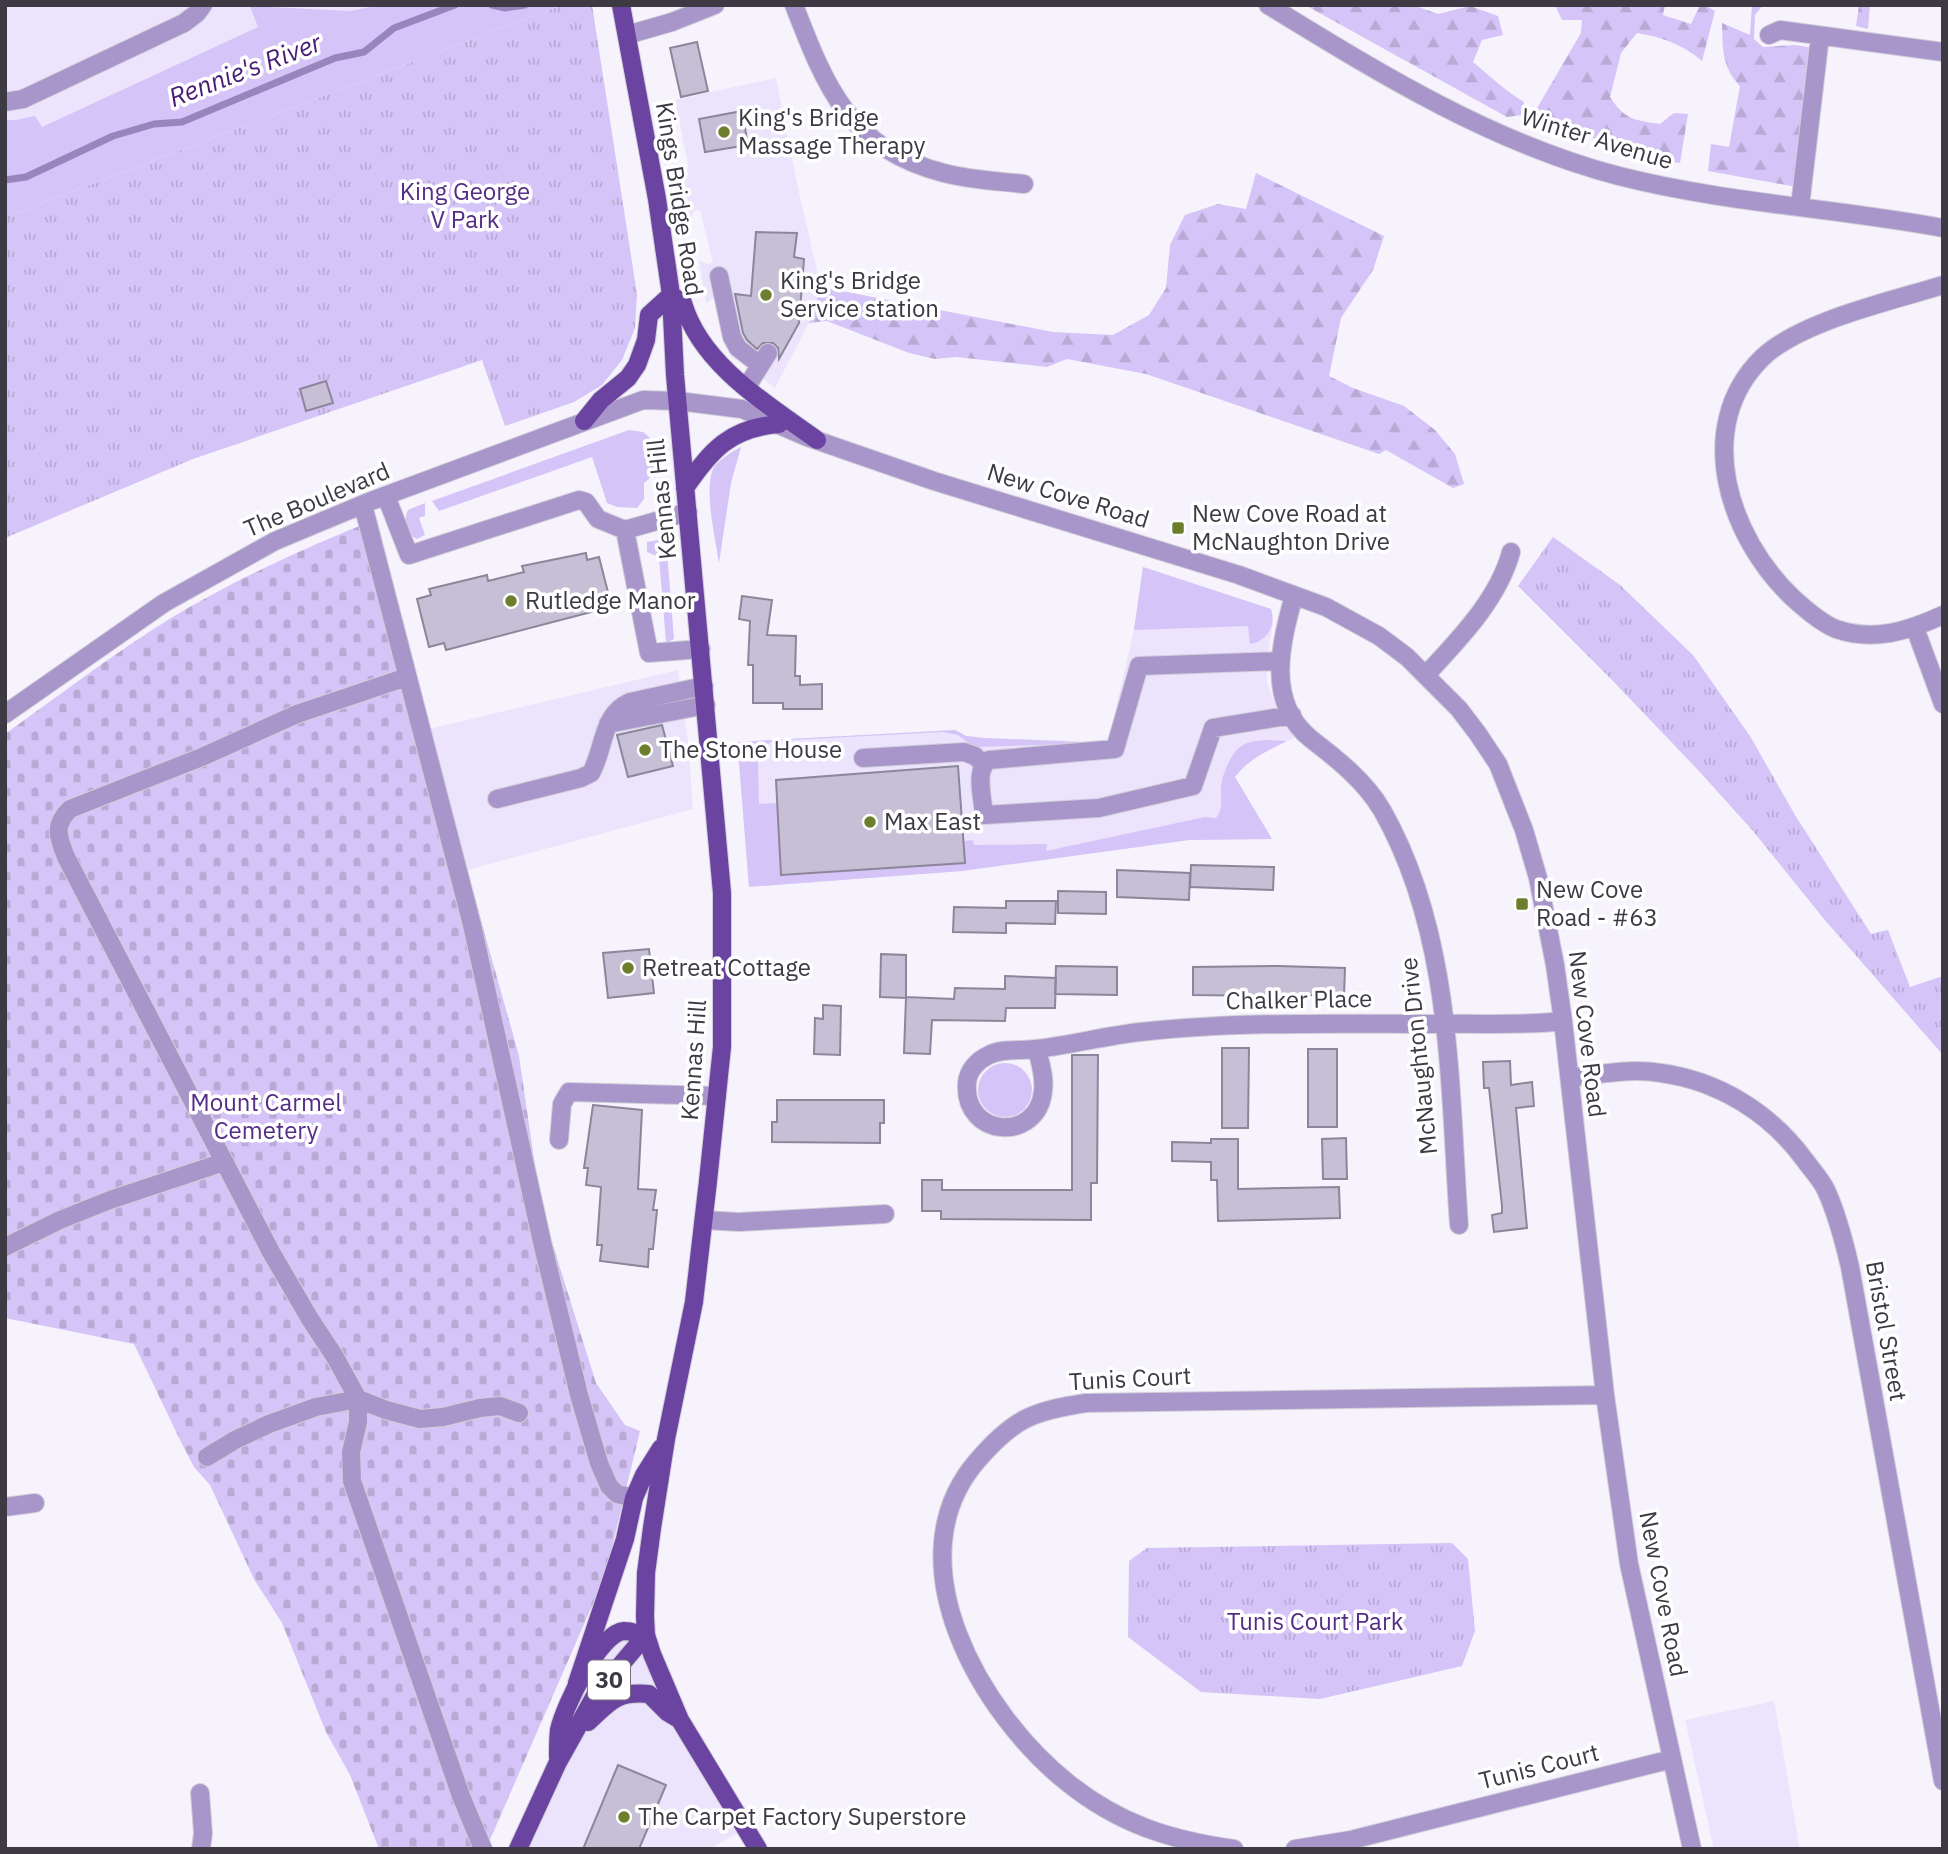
<svg xmlns="http://www.w3.org/2000/svg" width="1948" height="1854" viewBox="0 0 1948 1854" font-family="'IBM Plex Sans',sans-serif">
<style>
.built{fill:#ebe4fc}
.green{fill:#d5c4f7}
.forest{fill:url(#forest-firs)}
.cemetery{fill:url(#cemetery-stones)}
.park{fill:url(#park-tufts)}
.lines{fill:none;stroke-linecap:round;stroke-linejoin:round}
.stream{stroke:#9985be;stroke-width:7}
.building{fill:#c6bfd6;stroke:#8c869a;stroke-width:2}
.minor-casing{stroke:#d1ced8;stroke-width:20}
.major-casing{stroke:#d1ced8;stroke-width:20}
.minor{stroke:#a896cb;stroke-width:18}
.major{stroke:#6b43a1;stroke-width:18}
.poi-dot{fill:#6d7e2d;stroke:#fff;stroke-width:2.5}
.labels{text-anchor:middle;stroke-width:7;stroke-linejoin:round;paint-order:stroke}
.shield{fill:#fff;stroke:#77757b;stroke-width:2}
.shield-label{font-size:23px;font-weight:bold;fill:#3d3a43}
.poi-label{font-size:24px;fill:#3d3a43;stroke:#fff;text-anchor:start}
.street-label{font-size:24px;fill:#3d3a43;stroke:#fff}
.park-label{font-size:24px;fill:#542d86;stroke:#fff}
.water-label{font-size:26px;font-style:italic;fill:#451b74;stroke:#fff}
</style>
<defs>
<pattern id="forest-firs" width="22" height="20" patternUnits="userSpaceOnUse" patternTransform="scale(1.75)"><rect width="22" height="20" fill="#d5c4f7"/><path d="M5 1l3.5 6h-7zM16 11l3.5 6h-7z" fill="#b8a9d5"/></pattern>
<pattern id="cemetery-stones" width="16" height="16" patternUnits="userSpaceOnUse" patternTransform="scale(1.75)"><rect width="16" height="16" fill="#d5c4f7"/><path d="M2 7V4a2 2 0 0 1 4 0v3zM10 15v-3a2 2 0 0 1 4 0v3z" fill="#b8a9d5"/></pattern>
<pattern id="park-tufts" width="24" height="20" patternUnits="userSpaceOnUse" patternTransform="scale(1.75)"><rect width="24" height="20" fill="#d5c4f7"/><path d="M3 7l-1-3M5 7V3M7 7l1-3M15 17l-1-3M17 17v-4M19 17l1-3" fill="none" stroke="#b8a9d5"/></pattern>
</defs>
<rect width="100%" height="100%" fill="#f6f3fd"/>
<path class="built" d="M5 5H380L195 76 5 154Z
M776 78 799 193 821 287 809 323 775 388 738 359 717 295 706 304 699 260 707 264 713 263 700 210H695L688 222 681 171 689 169 675 100Z
M1143 567 1271 609 1273 623 1268 653 1267 682 1279 715 1296 737 1258 755 1242 767 1235 777 1272 839 1189 840 962 871 749 887 737 742 955 730 966 736 985 738 1108 742 1134 630Z
M678 670 688 741 693 809 467 870 429 729Z
M646 1635 659 1675 746 1828 710 1849H518L558 1762 559 1729 605 1643Z
M1774 1701 1800 1849H1714L1685 1720Z"/>
<path class="green" d="M380 5H562L5 217V120H16L35 116 42 127 258 27 250 6 350 11Z
M629 430 643 432 649 437C654 452 660 474 644 483V499L637 508 617 507 607 503 592 457 439 511 432 501Z
M741 447 731 483 719 563C716 542 702 483 715 466 722 458 731 452 741 447Z
M425 503V516L419 518 425 535 417 539C406 533 403 521 408 510Z
M663 539 666 540 674 639 666 643 659 557 647 552V542Z
M1143 567 1271 609C1276 625 1268 641 1250 644L1248 626 1134 630Z
M955 730 966 736 985 738 1104 743 973 747 958 735 943 732 772 741 756 753 738 754 737 742Z
M1267 740 1287 741C1267 751 1249 759 1235 777L1272 839 1189 840 962 871 749 887 739 761 758 762 759 804 777 803 782 875 965 863 964 841 973 840 974 845 1047 844 1046 851 1205 817 1216 818C1223 809 1221 801 1221 792 1220 778 1230 755 1240 747 1248 741 1257 741 1267 740Z
M978 1090a27 27 0 1 1 54 0a27 27 0 1 1-54 0Z"/>
<path class="forest" d="M1305 5H1413L1438 14 1470 6 1498 16 1503 35 1482 40 1473 62C1491 77 1503 89 1524 102L1522 115 1507 117Z
M1555 5H1665L1663 15 1691 24 1700 5H1705L1715 11 1702 61C1682 44 1662 37 1637 33L1621 53 1610 97C1625 120 1634 120 1660 124L1674 113 1688 114 1680 163 1657 160 1597 139 1539 126 1533 115 1581 33 1582 20H1562Z
M1752 5H1763L1755 15 1754 39 1763 47 1795 45 1814 48 1797 187 1708 171 1711 144 1729 147 1740 86C1721 66 1723 48 1722 23L1750 35Z
M1859 5H1870L1868 29 1856 26Z
M1256 173 1384 236 1373 270 1341 318 1329 376 1353 388 1404 406 1435 430 1455 454 1464 484 1453 488 1386 450 1379 454 1146 374 1067 359 1047 367 956 357 935 359 909 353 827 321 809 323 821 287 1053 332 1113 335 1149 315 1166 288 1170 245 1185 215 1218 204 1246 209Z"/>
<path class="cemetery" d="M377 519 443 785 519 1056 541 1207 596 1383 625 1425 640 1431 605 1576 486 1849H379L350 1775 326 1732 282 1623 254 1579 210 1485 194 1467 180 1440 134 1344 5 1318V734C60 695 114 653 171 618 236 579 306 547 377 519Z"/>
<path class="park" d="M562 5H592L637 294 635 328 622 360 602 385 574 402 505 426 482 360 193 459 5 538V217Z
M1553 537 1620 585 1693 655 1750 736 1795 815 1871 934 1888 930 1910 987 1943 976V1055L1824 919 1753 831 1698 770 1613 681 1518 586Z
M1452 1543 1468 1559 1475 1631 1462 1666 1320 1699 1201 1692 1128 1637 1129 1561 1147 1548Z"/>
<g class="lines">
<path class="stream" d="M492 5 505 8 525 5
M5 180 26 177 113 136 154 124 182 122 335 58 364 52 394 28 455 5"/>
</g>
<path class="building" d="M697 42 708 91 681 97 670 48Z
M742 111 748 145 705 152 699 119Z
M756 232 797 233 794 257 804 259 799 323 779 359 778 348 773 343H763L757 349 747 340 743 333 735 294 751 296Z
M326 381 333 403 306 411 300 389Z
M586 553 587 560 599 557 610 600 598 603 599 610 446 650 444 643 429 647 417 599 431 595 429 589 487 575 488 581 524 572 522 566Z
M742 596 772 600 767 635 796 636 795 676H800V685L822 684V709H783V703H753V665H748L750 621 739 619Z
M662 725 673 766 628 777 617 735Z
M958 766 965 863 781 875 776 780Z
M1191 865 1274 867 1273 890 1190 887Z
M1117 870 1190 873 1189 900 1117 897Z
M1058 891 1106 892V914L1058 913Z
M1006 901H1056L1055 924 1006 923V933L953 932 954 907 1006 908Z
M649 949 654 993 608 998 603 953Z
M881 954 906 955V998L880 997Z
M1056 966 1117 967V995L1055 994Z
M1278 966 1345 968 1344 996 1265 994V996L1193 995V967Z
M1005 976 1056 978 1055 1008H1006L1005 1021 932 1020 930 1054 904 1053 906 997 954 999 955 988 1005 989Z
M823 1005 841 1006 840 1055 814 1054 815 1018 823 1019Z
M1222 1048H1249L1248 1128H1222Z
M1308 1049H1337V1127H1308Z
M1072 1055H1098L1097 1183H1091V1220L941 1219V1211H922V1180H942V1190H1072Z
M1510 1061 1511 1085 1532 1082 1534 1106 1516 1108 1527 1228 1494 1232 1492 1215 1502 1213V1206L1489 1088H1484L1483 1062Z
M777 1100H884V1123H880V1143L772 1142V1122H777Z
M593 1105 642 1110 638 1189 656 1190 653 1210H657L653 1249H649L648 1267 600 1261 602 1245H597L601 1187 586 1185 588 1168H584Z
M1346 1138 1347 1179H1323L1322 1139Z
M1211 1139H1238V1189L1339 1187 1340 1218 1218 1221 1217 1180H1211V1162L1172 1161V1142L1211 1143Z
M618 1765 666 1785 639 1849H583Z"/>
<g class="lines">
<defs>
<path id="minor" d="M794 5C826 88 850 149 944 173 970 180 998 181 1024 184
M1268 5C1379 73 1492 143 1619 176 1725 203 1835 208 1943 228
M627 35 672 22 715 5
M1769 35 1780 30 1943 52
M5 102 23 99 184 23 197 13 203 5
M1800 206 1820 36
M719 276 732 337 738 348 760 365
M1943 285C1892 301 1800 321 1762 358 1692 427 1729 538 1793 598 1805 609 1821 623 1836 629 1874 642 1908 631 1943 615
M746 388 768 353
M386 496 409 555 579 500 586 502 598 519 625 530 649 653 701 649
M363 505 472 925 542 1242 579 1395 599 1463 609 1486 617 1494 634 1498
M625 530 688 512
M1294 595C1281 643 1265 702 1311 739 1337 759 1365 781 1382 810 1453 935 1449 1086 1459 1225
M1915 628 1943 704
M1279 661 1139 666 1115 749 989 760C974 770 983 798 984 815L1099 808 1193 786 1213 728 1292 715
M1426 675C1459 639 1498 600 1511 552
M407 677 297 714 202 757 70 809C53 825 58 837 66 857L271 1252 310 1319 335 1357 358 1399V1422L351 1452 352 1481 461 1796 483 1849
M5 714 164 603 275 541 371 501 643 400 678 401 742 409 807 437 934 481 1239 575 1326 607 1379 636 1407 657 1459 709 1478 734 1498 764 1524 830 1538 878 1555 965 1563 1021 1605 1395 1629 1564 1692 1849
M608 724 706 705
M863 758 964 752 975 756 983 764
M497 799 581 778 591 773C605 748 601 715 630 702L704 686
M1037 1049C1040 1063 1045 1076 1043 1091 1038 1143 963 1138 967 1083 968 1070 978 1060 989 1055 1002 1048 1021 1051 1036 1049 1071 1045 1105 1036 1140 1032 1240 1021 1341 1024 1442 1024 1482 1023 1523 1026 1563 1021
M1570 1078C1599 1074 1631 1068 1661 1073 1719 1081 1770 1113 1804 1159 1811 1169 1821 1179 1826 1190 1837 1214 1844 1241 1850 1267L1943 1781
M559 1140 562 1104 569 1092 717 1096
M704 1220 739 1222 885 1214
M5 1247 60 1220 110 1200 224 1162
M207 1457 235 1440 269 1424 316 1407 358 1399 386 1410 420 1419 443 1417 480 1408 500 1406 519 1413
M5 1507 35 1503
M200 1793 203 1833 201 1849
M1234 1849C1170 1840 1119 1824 1068 1783 982 1715 891 1561 977 1461 1013 1419 1032 1411 1086 1403L1605 1395
M1295 1849 1351 1840 1672 1759"/>
<path id="major" d="M621 5 657 199 671 295 675 375 722 893V1047L708 1181 694 1302 666 1439 652 1528 646 1573 645 1616 646 1635 652 1654 680 1720 758 1849
M671 295 683 303C701 365 767 404 817 440
M584 421 601 400 628 378 637 365 646 340 649 315 671 295
M685 488C711 450 730 428 779 424
M577 1683 625 1539 634 1498 644 1475 661 1448
M588 1722C610 1702 616 1691 649 1694L667 1712 677 1718
M558 1757C558 1748 558 1738 559 1730 564 1707 599 1633 624 1631 631 1631 639 1634 646 1635
M518 1849 558 1762 596 1694 646 1635"/>
</defs>
<use href="#minor" class="minor-casing"/>
<use href="#major" class="major-casing"/>
<use href="#minor" class="minor"/>
<use href="#major" class="major"/>
</g>
<g class="poi-dot">
<circle cx="724" cy="132" r="7"/>
<circle cx="766" cy="295" r="7"/>
<rect x="1171" y="521" width="14" height="14" rx="3.5"/>
<circle cx="511" cy="601" r="7"/>
<circle cx="645" cy="750" r="7"/>
<circle cx="870" cy="822" r="7"/>
<rect x="1515" y="897" width="14" height="14" rx="3.5"/>
<circle cx="628" cy="968" r="7"/>
<circle cx="624" cy="1817" r="7"/>
</g>
<g class="labels">
<rect class="shield" x="588" y="1660.5" width="42" height="39" rx="5"/>
<g class="shield-label">
<text x="609" y="1688">30</text>
</g>
<g class="poi-label">
<text x="738" y="126">King's Bridge<tspan x="738" dy="28">Massage Therapy</tspan></text>
<text x="780" y="289">King's Bridge<tspan x="780" dy="28">Service station</tspan></text>
<text x="1192" y="522">New Cove Road at<tspan x="1192" dy="28">McNaughton Drive</tspan></text>
<text x="525" y="609">Rutledge Manor</text>
<text x="659" y="758">The Stone House</text>
<text x="884" y="830">Max East</text>
<text x="1536" y="898">New Cove<tspan x="1536" dy="28">Road - #63</tspan></text>
<text x="642" y="976">Retreat Cottage</text>
<text x="638" y="1825">The Carpet Factory Superstore</text>
</g>
<g class="street-label">
<text transform="translate(1597 139) rotate(17)" y="8">Winter Avenue</text>
<text transform="translate(679 199) rotate(81)" y="8">Kings Bridge Road</text>
<text transform="translate(1068 496) rotate(17)" y="8">New Cove Road</text>
<text transform="translate(662 499) rotate(-96)" y="8">Kennas Hill</text>
<text transform="translate(317 500) rotate(-23)" y="8">The Boulevard</text>
<text transform="translate(1299 1000) rotate(-1)" y="8">Chalker Place</text>
<text transform="translate(1587 1034) rotate(83)" y="8">New Cove Road</text>
<text transform="translate(1419 1056) rotate(-96)" y="8">McNaughton Drive</text>
<text transform="translate(694 1060) rotate(-86)" y="8">Kennas Hill</text>
<text transform="translate(1886 1331) rotate(80)" y="8">Bristol Street</text>
<text transform="translate(1130 1379) rotate(-3)" y="8">Tunis Court</text>
<text transform="translate(1663 1594) rotate(79)" y="8">New Cove Road</text>
<text transform="translate(1539 1767) rotate(-14)" y="8">Tunis Court</text>
</g>
<g class="park-label">
<text x="465" y="200">King George<tspan x="465" dy="28">V Park</tspan></text>
<text x="266" y="1111">Mount Carmel<tspan x="266" dy="28">Cemetery</tspan></text>
<text x="1315" y="1630">Tunis Court Park</text>
</g>
<g class="water-label">
<text transform="translate(245 70) rotate(-21)" y="9">Rennie's River</text>
</g>
</g>
<rect width="1948" height="1854" fill="none" stroke="#3d3a43" stroke-width="14"/>
</svg>
